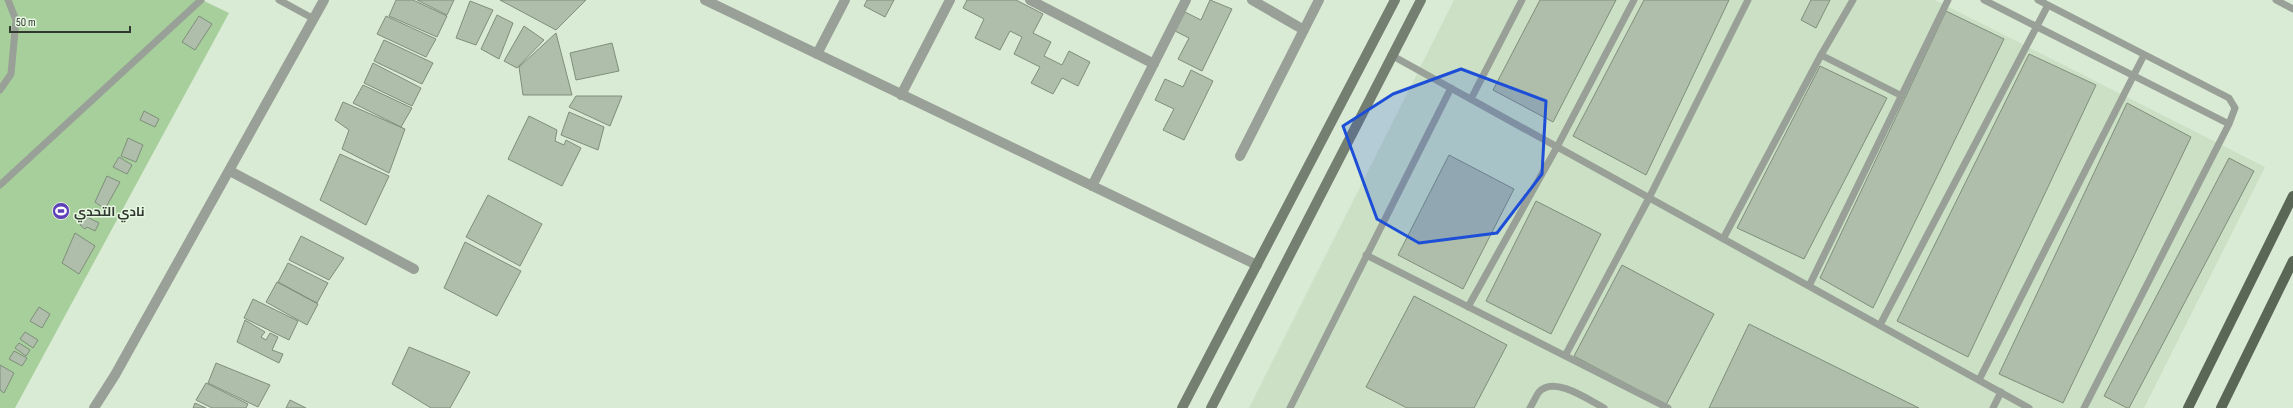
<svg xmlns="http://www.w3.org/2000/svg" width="2293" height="408" viewBox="0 0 2293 408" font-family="'Sofia Sans Condensed',Cairo,sans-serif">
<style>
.built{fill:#cbe0c5}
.green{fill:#a7cf9b}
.building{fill:#aebeaa;stroke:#7f8e7b}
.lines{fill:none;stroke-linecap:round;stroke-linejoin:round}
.lane{stroke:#99a097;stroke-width:7}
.street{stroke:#99a097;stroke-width:10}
.secondary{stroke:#747e71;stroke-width:10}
.primary{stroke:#5a6757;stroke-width:10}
.marked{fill:#1d4ed8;fill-opacity:0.2;stroke:#1d4ed8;stroke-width:3;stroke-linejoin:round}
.labels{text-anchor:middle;stroke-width:3;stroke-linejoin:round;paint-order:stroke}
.poi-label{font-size:13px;font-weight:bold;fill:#313830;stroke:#e7f8e2;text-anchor:start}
</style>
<rect width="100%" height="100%" fill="#daebd5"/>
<path class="built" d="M1454 0H1935L2265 167 2144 408H1249Z"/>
<path class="green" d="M0 0H202L229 13 15 408H0Z"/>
<path class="building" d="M396 0H413L447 16 437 37 389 16Z
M417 0H454L447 15Z
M500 0H586L556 30Z
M867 0H894L885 17 864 6Z
M967 0H1016L1043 14 1033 33 1051 42 1044 56 1062 65 1069 51 1090 62 1078 86 1062 78 1053 94 1031 83 1040 67 1014 54 1022 37 1010 31 1000 50 975 38 984 19 963 8Z
M1210 0 1232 9 1202 71 1178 59 1189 38 1175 31 1185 12 1201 20Z
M1540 0H1616L1553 122 1493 90Z
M1644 0H1729L1646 175 1573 136Z
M1811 0H1830L1816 28 1801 20Z
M470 1 493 10 476 45 456 38Z
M1946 11 2004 39 1873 308 1820 278Z
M497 15 513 23 499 59 481 49Z
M199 16 212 24 195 50 182 42Z
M386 16 436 39 426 57 377 34Z
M524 26 544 40 517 68 504 61Z
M556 33 572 95H523L519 67Z
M384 40 433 63 422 84 374 61Z
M612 43 619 71 576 80 570 53Z
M2029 54 2096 85 1968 357 1897 321Z
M373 63 421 88 412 106 364 83Z
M1820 66 1887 98 1804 259 1737 228Z
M1191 70 1213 81 1184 140 1163 130 1174 109 1155 100 1165 79 1183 87Z
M363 85 412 108 401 127 353 103Z
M576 96H622L610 126 569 107Z
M343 102 405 129 389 173 342 149 349 130 335 120Z
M2127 103 2191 137 2063 403 1999 374Z
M144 111 159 119 155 127 140 120Z
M569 112 604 127 598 150 561 135Z
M529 116 557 130 555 141 564 145 566 140 581 148 562 186 508 159Z
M128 138 143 145 136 162 121 156Z
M340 154 389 176 366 225 320 200Z
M1449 155 1514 189 1463 289 1398 255Z
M119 157 132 165 127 174 113 167Z
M2229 158 2254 171 2129 408H2127L2104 396Z
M107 176 120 182 105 209 95 202Z
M488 195 542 224 520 266 466 237Z
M1536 201 1601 234 1551 334 1486 301Z
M85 216 99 223 95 231 87 227 85 229 80 225Z
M75 233 95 246 79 274 62 263Z
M301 236 344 258 329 280 289 260Z
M465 242 521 271 497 316 444 288Z
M288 263 328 283 317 303 278 282Z
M1622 265 1714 314 1666 405 1574 356Z
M277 282 318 304 307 325 266 302Z
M1414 296 1507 345 1474 408H1407L1366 387Z
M253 299 298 321 289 340 244 318Z
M39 307 50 314 42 328 30 321Z
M245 320 265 332 261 337 266 340 270 333 278 337 272 350 283 354 279 363 237 342Z
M1749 324 1919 408H1709Z
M25 332 38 340 33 348 20 339Z
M19 343 30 350 26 356 15 348Z
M409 347 470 372 450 408H431L392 384Z
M14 351 27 358 22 366 9 359Z
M216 363 270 385 258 407 208 383Z
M0 365 14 373 4 393 0 390Z
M206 383 248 404 246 408H212L196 400Z
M290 400 306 408H286Z
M195 403 206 408H193Z"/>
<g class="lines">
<path class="lane" d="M279 0 314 19
M1984 0 2229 124
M2038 0 2229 98 2235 108 2229 124 2084 408
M2276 0 2293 9
M1391 55 2029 408
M1821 55 1902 96
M0 90 11 74 16 20 8 0
M1471 99 1522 0
M0 185 201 0
M1723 239 1821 55 1853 0
M1366 255 1668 408
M1809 286 1948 0
M1468 307 1557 147 1634 0
M1880 325 2048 5
M1565 356 1649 198 1748 0
M1979 380 2144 55
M1290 408 1451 88
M1530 408C1533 403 1536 396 1539 392 1554 375 1589 400 1604 408
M1993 408 2001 392"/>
<path class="street" d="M705 0 1257 265
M1030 0 1154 64
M1252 0 1304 30
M817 54 845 0
M901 95 950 0
M1240 156 1319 0
M230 171 414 269
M1092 186 1186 0
M94 408 115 375 324 0"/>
<path class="secondary" d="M1182 408 1395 0
M1211 408 1421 0"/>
<path class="primary" d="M2188 408 2293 196
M2221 408 2293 261"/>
</g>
<path class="marked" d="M1461 69 1546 101 1542 174 1497 233 1419 243 1377 219 1343 126 1393 94Z"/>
<defs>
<symbol id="stadium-disc" viewBox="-11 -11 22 22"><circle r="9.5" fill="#5e41b9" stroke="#e7f8e2"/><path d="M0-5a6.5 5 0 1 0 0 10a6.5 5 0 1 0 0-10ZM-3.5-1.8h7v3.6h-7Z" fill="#fff"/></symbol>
</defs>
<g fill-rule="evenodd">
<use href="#stadium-disc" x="51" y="201" width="20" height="20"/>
</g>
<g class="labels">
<g class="poi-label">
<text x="74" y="216">نادي التحدي</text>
</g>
</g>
<path d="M10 26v6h120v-6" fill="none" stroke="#313830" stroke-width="2"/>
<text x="16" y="26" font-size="12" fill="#313830" stroke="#e7f8e2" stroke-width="3" paint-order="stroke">50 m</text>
</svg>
